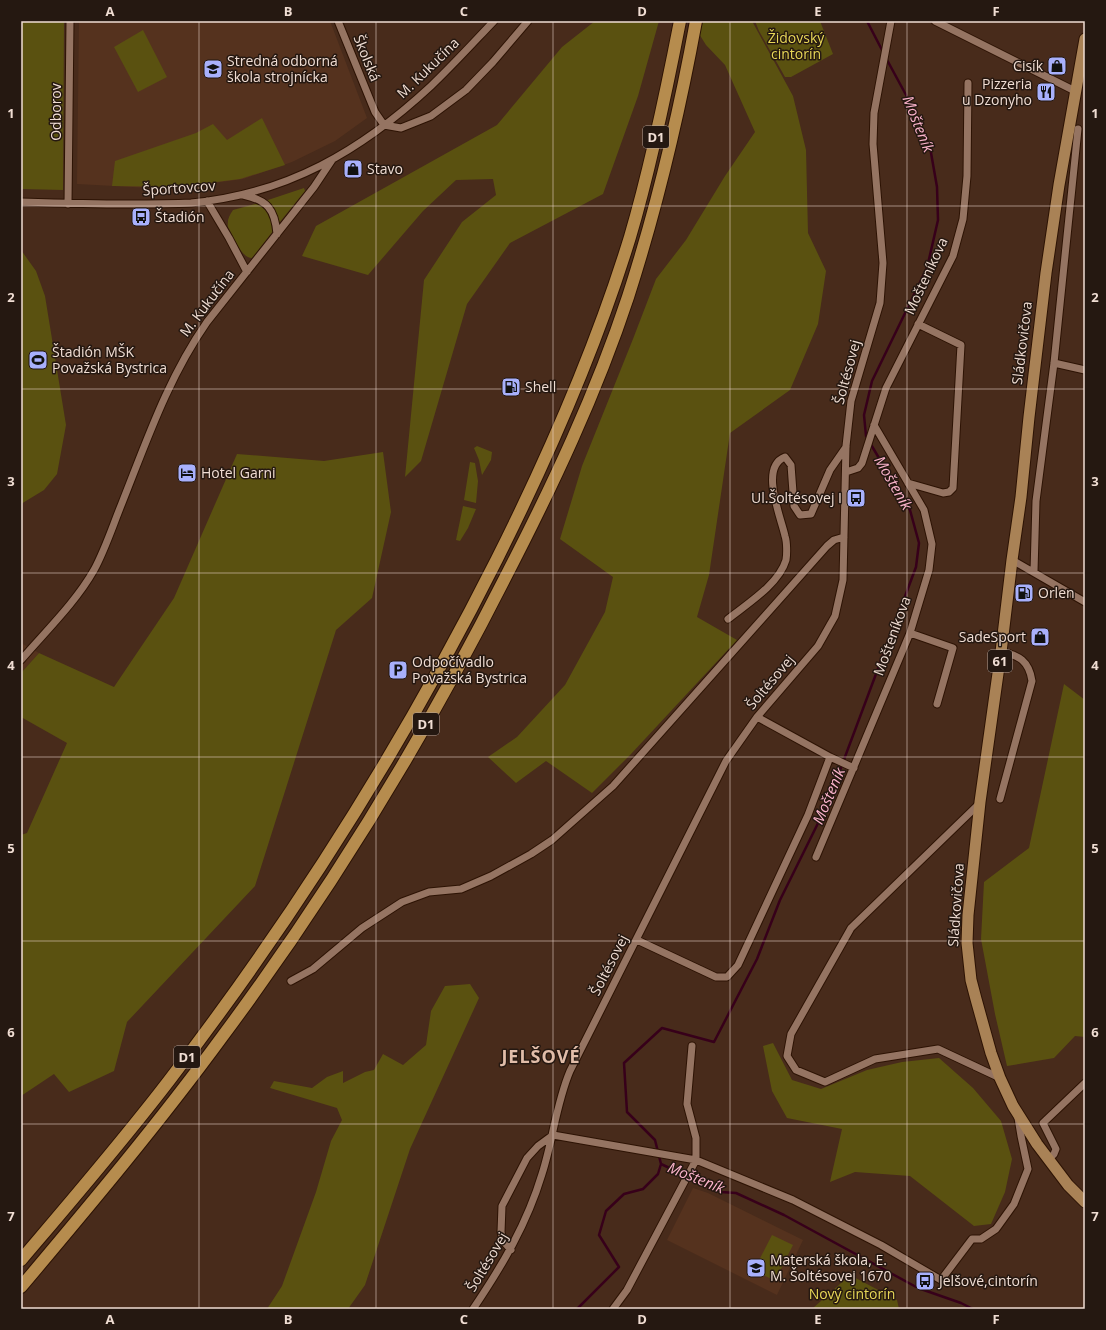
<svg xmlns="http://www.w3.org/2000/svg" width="1106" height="1330" viewBox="0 0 1106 1330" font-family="'Open Sans',sans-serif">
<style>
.built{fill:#55321e}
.green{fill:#5a5110}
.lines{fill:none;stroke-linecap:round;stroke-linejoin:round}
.stream{stroke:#37001a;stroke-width:2.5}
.minor-casing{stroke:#2d1304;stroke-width:9}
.primary-casing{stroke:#2d1304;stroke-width:13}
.motorway-casing{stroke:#2d1304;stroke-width:14}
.minor{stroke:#957462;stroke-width:7}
.primary{stroke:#a98256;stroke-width:11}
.motorway{stroke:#b68c4e;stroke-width:12}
.grid{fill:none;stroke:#f0ddd3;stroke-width:1;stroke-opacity:0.55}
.labels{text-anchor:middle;stroke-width:3;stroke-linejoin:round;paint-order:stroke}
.shield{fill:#251811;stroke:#b3a299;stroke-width:1}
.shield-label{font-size:13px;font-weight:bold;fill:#f0ddd3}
.park-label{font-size:14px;fill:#e8d757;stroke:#251811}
.street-label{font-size:14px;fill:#f0ddd3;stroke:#251811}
.poi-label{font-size:14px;fill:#f0ddd3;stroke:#251811;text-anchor:start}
.water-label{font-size:15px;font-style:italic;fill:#fbb3cb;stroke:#251811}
.district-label{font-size:18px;font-weight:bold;letter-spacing:1px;fill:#e1bda9;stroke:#251811}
.neatline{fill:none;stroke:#f0ddd3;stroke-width:1.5}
.grid-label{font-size:13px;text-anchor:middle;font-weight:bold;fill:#f0ddd3}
</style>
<rect width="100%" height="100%" fill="#482b1b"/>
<path class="built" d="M79 21H330L367 118 335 141 292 162 243 179 169 189 77 184Z
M21 643 39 653 21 673Z
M693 1188 708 1193 803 1240 777 1295 667 1240Z"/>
<path class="green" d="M21 21H64L63 190 21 189Z
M595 21H659L638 96 603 194 510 243 467 304 421 461 405 477 424 280 462 222 496 195 493 179 456 180 423 211 368 275 302 256 316 226 497 125 562 47Z
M691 21H752L793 96 806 150 808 233 826 271 818 324 790 390 730 433 709 575 697 617 737 640 631 754 592 793 546 761 516 783 488 757 517 737 565 685 605 612 613 577 560 539 582 466 633 339 656 279 686 240 725 176 755 132 725 65 706 45Z
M755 21H820L833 54 791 77H785L759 31Z
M143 30 167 77 138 92 114 47Z
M262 118 285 165 240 179 177 187 112 186 115 161 196 133 213 124 227 140Z
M304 188 305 191 279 223 265 201Z
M259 203C269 209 274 220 273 231L252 258C241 258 233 236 228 227 227 220 229 216 233 210Z
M21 250 36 271 45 296 66 425 57 474 44 490 21 504Z
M477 446 492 452 491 460 482 475 479 460 474 448Z
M383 452 391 512 372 598 336 630 255 886 127 1022 114 1071 69 1092 54 1074 21 1096V835L27 833 67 743 21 717V673L39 653 114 687 174 598 237 454 324 461Z
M470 462 475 463 478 481 476 503 464 500Z
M463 506 476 509 468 528 460 541 456 540Z
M1064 684 1085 700V1037L1075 1036 1054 1058 1007 1066 995 1014 981 939 984 882 1029 848Z
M470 984 479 998 410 1149 365 1285 348 1309H267L282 1286 316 1192 331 1141 342 1120 337 1108 270 1088 274 1081 312 1088 327 1077 343 1071V1083L365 1072 374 1070 383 1054 403 1065 426 1045 431 1011 445 986Z
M773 1043 792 1080 821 1089 867 1070 902 1062 939 1058 973 1088 1001 1121 1012 1159 1005 1192 991 1224 974 1226 910 1176 855 1172 830 1182 842 1129 787 1118 772 1091 763 1046Z
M772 1235 793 1245 775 1281 754 1270Z
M850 1275 897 1300 899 1309H812Z"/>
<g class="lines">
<path class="stream" d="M867 21 883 52
M868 439 866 436 864 415 872 381 927 268 938 220 937 187 930 147 912 106 886 58
M870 443 910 510 919 543 916 567 827 805 780 900 757 959 714 1042 662 1028 624 1063 627 1112 655 1140 661 1164 721 1192 736 1193 784 1215 918 1288 961 1303 973 1309
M577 1309 619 1267 599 1235 606 1211 624 1194 643 1189 658 1174 661 1164"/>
<defs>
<path id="minor" d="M338 21 375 112 384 125
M935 21 1075 91
M384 125 401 128 431 116 466 90 493 62 528 21
M243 195C267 200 275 209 277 234
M207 201 229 238 247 272
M21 202C56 203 92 204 127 204 148 204 169 204 191 203 287 194 361 151 431 86 453 65 473 43 494 21
M68 204 70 21
M1054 363 1085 370
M846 472 858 468 862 463 886 388 953 256 963 219 967 176 968 83
M908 483 943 493 949 492 953 488 961 345 918 324
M1012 560 1085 602
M1034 572 1036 501 1054 363 1078 129
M728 619C747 604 779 584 786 560 787 554 787 542 785 536 781 517 759 467 785 457L791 465 794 506 800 515 811 514 830 470 846 447
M910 633 953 648 937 704
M21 660C45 632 76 602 94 570 105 550 113 525 122 503 147 440 168 378 207 322L314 187 332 160
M830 757 854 768
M1000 799 1032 681C1029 661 1019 655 1001 652
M980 803 851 928 791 1034 787 1056 796 1070 825 1082 875 1059 938 1049 1000 1078
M816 857 910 633 929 570 932 544 924 510 874 425
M637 940 716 977H727L738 965 808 815 830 757 757 717
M291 981 313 969 362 928 402 902 429 892 461 889 491 876 531 854 552 840 613 786 827 546 834 540 844 537
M1048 1160 1054 1154 1056 1149 1043 1123 1085 1083
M511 1250 503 1241 501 1232 502 1206 527 1158 538 1146 553 1135 696 1160 793 1200 881 1245 941 1280 972 1239H981L996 1229 1014 1204 1028 1169 1021 1136 1018 1118
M473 1309C502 1266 527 1224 542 1174 553 1140 556 1104 570 1071L726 761 757 717 818 646 835 616 843 580 846 446 851 401 880 303 883 263 873 144 874 113 891 21
M613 1309 627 1290 696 1160V1138L687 1104 692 1046"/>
<path id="primary" d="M1085 39 1059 185 1046 273 1029 417 1021 497 1012 560 1001 652 980 802 968 915 967 943 971 980 976 999 991 1053 1000 1078 1013 1106 1037 1144 1068 1185 1085 1202"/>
<path id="motorway" d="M21 1260C72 1200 123 1141 171 1078 295 916 405 742 497 559 549 455 596 348 630 237 651 166 666 93 680 21
M21 1287C90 1205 159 1123 222 1037 330 892 424 738 505 578 552 487 596 394 628 297 657 207 679 114 696 21"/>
</defs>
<use href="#minor" class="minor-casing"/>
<use href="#primary" class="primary-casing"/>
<use href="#motorway" class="motorway-casing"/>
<use href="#minor" class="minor"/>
<use href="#primary" class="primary"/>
<use href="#motorway" class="motorway"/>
</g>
<path class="grid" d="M199 21V1309M376 21V1309M553 21V1309M730 21V1309M907 21V1309M21 206H1085M21 389H1085M21 573H1085M21 757H1085M21 941H1085M21 1124H1085"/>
<defs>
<symbol id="shop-square" viewBox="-11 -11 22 22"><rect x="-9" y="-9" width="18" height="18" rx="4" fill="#a8b0fc" stroke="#251811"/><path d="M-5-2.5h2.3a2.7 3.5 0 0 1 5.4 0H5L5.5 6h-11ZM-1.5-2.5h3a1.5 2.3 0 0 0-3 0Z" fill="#111"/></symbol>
<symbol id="school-square" viewBox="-11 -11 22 22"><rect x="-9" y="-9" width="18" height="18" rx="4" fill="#a8b0fc" stroke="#251811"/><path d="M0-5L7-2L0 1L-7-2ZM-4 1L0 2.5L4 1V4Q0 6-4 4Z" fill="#111"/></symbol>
<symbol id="restaurant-square" viewBox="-11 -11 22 22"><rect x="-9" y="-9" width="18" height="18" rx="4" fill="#a8b0fc" stroke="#251811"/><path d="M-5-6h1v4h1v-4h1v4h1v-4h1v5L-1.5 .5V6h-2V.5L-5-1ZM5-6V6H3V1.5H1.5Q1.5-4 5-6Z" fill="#111"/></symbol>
<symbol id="bus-square" viewBox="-11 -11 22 22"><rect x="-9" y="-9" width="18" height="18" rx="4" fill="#a8b0fc" stroke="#251811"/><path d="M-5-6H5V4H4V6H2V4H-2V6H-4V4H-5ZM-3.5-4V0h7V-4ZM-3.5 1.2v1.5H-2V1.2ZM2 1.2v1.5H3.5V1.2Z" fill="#111"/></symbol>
<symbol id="stadium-square" viewBox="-11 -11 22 22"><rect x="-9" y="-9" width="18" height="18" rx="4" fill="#a8b0fc" stroke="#251811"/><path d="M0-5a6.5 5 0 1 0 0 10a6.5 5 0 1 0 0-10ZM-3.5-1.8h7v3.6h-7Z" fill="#111"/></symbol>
<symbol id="fuel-square" viewBox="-11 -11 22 22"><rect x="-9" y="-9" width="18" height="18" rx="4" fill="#a8b0fc" stroke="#251811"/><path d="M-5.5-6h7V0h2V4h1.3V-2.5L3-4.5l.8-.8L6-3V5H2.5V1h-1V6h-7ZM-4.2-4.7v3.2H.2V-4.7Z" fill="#111"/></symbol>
<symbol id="hotel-square" viewBox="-11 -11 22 22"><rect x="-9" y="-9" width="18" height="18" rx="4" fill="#a8b0fc" stroke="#251811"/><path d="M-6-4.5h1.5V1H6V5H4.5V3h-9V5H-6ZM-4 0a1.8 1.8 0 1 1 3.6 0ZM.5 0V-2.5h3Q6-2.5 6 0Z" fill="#111"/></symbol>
<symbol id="parking-square" viewBox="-11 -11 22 22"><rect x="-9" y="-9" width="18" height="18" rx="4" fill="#a8b0fc" stroke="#251811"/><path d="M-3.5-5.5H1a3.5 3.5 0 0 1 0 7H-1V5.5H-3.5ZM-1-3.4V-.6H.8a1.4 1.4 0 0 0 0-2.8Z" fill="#111"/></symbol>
</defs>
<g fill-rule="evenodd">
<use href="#shop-square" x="1046" y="55" width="22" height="22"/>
<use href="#school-square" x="202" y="58" width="22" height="22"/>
<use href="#restaurant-square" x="1035" y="81" width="22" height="22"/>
<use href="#shop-square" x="342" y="158" width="22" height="22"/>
<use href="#bus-square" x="130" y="206" width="22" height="22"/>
<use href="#stadium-square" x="27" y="349" width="22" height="22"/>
<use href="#fuel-square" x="500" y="376" width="22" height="22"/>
<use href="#hotel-square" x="176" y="462" width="22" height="22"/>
<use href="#bus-square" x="845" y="487" width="22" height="22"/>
<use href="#fuel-square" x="1013" y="582" width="22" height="22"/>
<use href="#shop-square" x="1029" y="626" width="22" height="22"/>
<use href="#parking-square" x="387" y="659" width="22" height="22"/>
<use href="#school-square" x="745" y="1257" width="22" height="22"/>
<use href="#bus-square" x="914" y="1270" width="22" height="22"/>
</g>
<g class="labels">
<g class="shield">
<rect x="643" y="126" width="26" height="22" rx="3"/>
<rect x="988" y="650" width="24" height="22" rx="3"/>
<rect x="413" y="713" width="26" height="22" rx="3"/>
<rect x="174" y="1046" width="26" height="22" rx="3"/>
</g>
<g class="shield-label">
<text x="656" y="142">D1</text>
<text x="1000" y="666">61</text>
<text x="426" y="729">D1</text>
<text x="187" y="1062">D1</text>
</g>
<g class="park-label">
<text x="796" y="43">Židovský<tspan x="796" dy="16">cintorín</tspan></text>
<text x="852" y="1299">Nový cintorín</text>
</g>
<g class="street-label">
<text transform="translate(367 58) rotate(68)" y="5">Školská</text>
<text transform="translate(428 68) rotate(-44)" y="5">M. Kukučína</text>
<text transform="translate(56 112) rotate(-90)" y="5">Odborov</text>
<text transform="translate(179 188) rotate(-4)" y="5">Športovcov</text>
<text transform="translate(926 276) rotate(-65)" y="5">Mošteníkova</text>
<text transform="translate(207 303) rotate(-53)" y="5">M. Kukučína</text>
<text transform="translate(1022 343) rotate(-83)" y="5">Sládkovičova</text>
<text transform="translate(847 372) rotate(-75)" y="5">Šoltésovej</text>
<text transform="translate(892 636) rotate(-70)" y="5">Mošteníkova</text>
<text transform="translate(770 682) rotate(-50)" y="5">Šoltésovej</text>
<text transform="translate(956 905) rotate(-86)" y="5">Sládkovičova</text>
<text transform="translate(609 965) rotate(-63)" y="5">Šoltésovej</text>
<text transform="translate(487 1262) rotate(-59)" y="5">Šoltésovej</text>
</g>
<g class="poi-label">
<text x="227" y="66">Stredná odborná<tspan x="227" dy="16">škola strojnícka</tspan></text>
<text x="1043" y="71" text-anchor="end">Cisík</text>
<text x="1032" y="89" text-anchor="end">Pizzeria<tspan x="1032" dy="16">u Dzonyho</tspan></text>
<text x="367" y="174">Stavo</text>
<text x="155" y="222">Štadión</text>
<text x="52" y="357">Štadión MŠK<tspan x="52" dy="16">Považská Bystrica</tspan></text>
<text x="525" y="392">Shell</text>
<text x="201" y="478">Hotel Garni</text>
<text x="842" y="503" text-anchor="end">Ul.Šoltésovej I</text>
<text x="1038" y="598">Orlen</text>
<text x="1026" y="642" text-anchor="end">SadeSport</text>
<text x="412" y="667">Odpočívadlo<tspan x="412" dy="16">Považská Bystrica</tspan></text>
<text x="770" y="1265">Materská škola, E.<tspan x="770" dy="16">M. Šoltésovej 1670</tspan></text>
<text x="939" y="1286">Jelšové,cintorín</text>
</g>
<g class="water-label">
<text transform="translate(918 124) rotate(68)" y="5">Mošteník</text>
<text transform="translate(893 483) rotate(60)" y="5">Mošteník</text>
<text transform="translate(829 796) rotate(-67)" y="5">Mošteník</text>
<text transform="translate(696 1178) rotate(22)" y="5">Mošteník</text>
</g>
<g class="district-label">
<text x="541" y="1063">JELŠOVÉ</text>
</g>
</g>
<rect width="1106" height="1330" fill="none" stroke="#251811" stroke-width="44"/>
<rect x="22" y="22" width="1062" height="1286" class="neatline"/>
<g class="grid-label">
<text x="110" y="16">A</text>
<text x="288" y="16">B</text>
<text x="464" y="16">C</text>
<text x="642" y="16">D</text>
<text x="818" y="16">E</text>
<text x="996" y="16">F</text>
<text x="11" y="118">1</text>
<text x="1095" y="118">1</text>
<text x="11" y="302">2</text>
<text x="1095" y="302">2</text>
<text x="11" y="486">3</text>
<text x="1095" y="486">3</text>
<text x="11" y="670">4</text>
<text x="1095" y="670">4</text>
<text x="11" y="853">5</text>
<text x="1095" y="853">5</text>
<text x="11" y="1037">6</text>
<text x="1095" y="1037">6</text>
<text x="11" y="1221">7</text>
<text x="1095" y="1221">7</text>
<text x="110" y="1324">A</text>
<text x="288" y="1324">B</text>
<text x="464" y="1324">C</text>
<text x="642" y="1324">D</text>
<text x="818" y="1324">E</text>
<text x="996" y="1324">F</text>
</g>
</svg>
